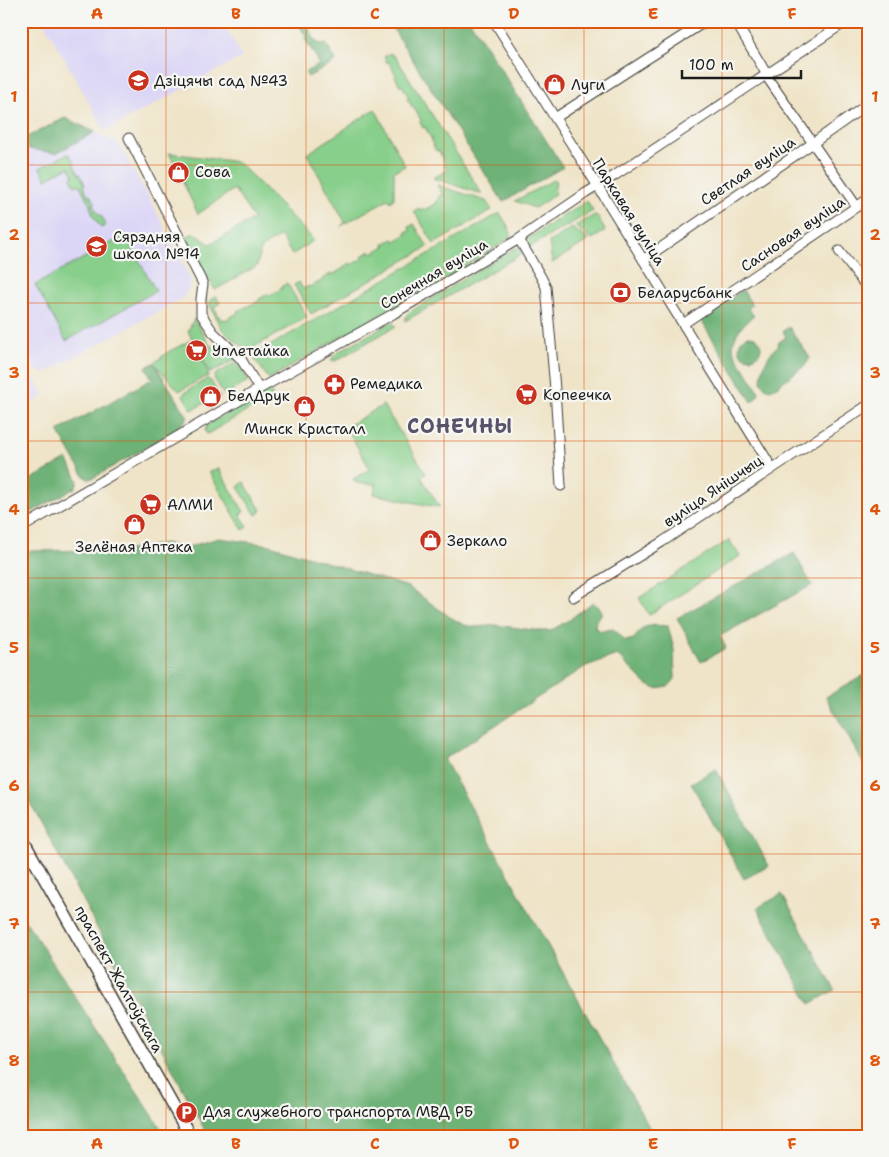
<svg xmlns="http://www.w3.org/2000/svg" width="889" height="1157" viewBox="0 0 889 1157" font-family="'Shantell Sans',sans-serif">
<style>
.built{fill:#dcd6f6}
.green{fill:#88cf8b;stroke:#527654}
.forest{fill:#6eb277;stroke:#45674a}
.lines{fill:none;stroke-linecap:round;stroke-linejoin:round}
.minor-casing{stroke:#3c3a36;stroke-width:11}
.major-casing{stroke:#3c3a36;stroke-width:14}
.minor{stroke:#fff;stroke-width:9}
.major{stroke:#fff;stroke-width:11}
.grid{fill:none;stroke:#de560d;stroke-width:1;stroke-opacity:0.55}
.labels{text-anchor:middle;stroke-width:4.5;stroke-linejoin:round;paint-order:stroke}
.poi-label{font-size:15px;fill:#1c1c1c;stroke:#f6f6f2;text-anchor:start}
.street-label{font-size:15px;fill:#1c1c1c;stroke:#f6f6f2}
.district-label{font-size:20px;font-weight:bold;letter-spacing:1px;fill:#5a516a;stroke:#f6f6f2}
.neatline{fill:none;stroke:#de560d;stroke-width:2}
.grid-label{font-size:16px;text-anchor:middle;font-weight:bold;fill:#de560d}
</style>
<rect width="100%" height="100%" fill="#f6f6f2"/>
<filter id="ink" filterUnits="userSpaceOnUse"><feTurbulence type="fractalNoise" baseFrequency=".02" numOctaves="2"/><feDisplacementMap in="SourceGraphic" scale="10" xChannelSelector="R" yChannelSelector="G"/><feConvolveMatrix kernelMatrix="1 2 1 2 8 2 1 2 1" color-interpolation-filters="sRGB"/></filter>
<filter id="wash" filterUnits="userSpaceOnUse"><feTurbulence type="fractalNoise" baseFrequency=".0096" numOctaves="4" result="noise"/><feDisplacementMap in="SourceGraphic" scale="20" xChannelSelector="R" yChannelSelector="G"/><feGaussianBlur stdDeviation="1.12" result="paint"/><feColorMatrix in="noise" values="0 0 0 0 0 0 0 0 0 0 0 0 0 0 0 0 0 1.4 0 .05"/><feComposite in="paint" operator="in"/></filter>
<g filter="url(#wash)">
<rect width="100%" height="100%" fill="#efe4c8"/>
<path class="built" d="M43 21H181L182 23 228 31 242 57 105 131Z
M65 118 118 143 155 209 192 282 183 298 45 373 36 371 21 344V139Z
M21 355 44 396 21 409Z"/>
<path class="green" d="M390 53 397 59 482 194 433 178 447 171 444 164 445 163 438 150 436 151 431 141 432 140 425 127 423 128 420 122 421 120 414 108H413L407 99 409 98 402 85 400 86 395 76 396 75 389 62 387 63 384 57Z
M375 109 405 166 394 171V198L391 202 388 199 341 226 345 222 307 154Z
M169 153 238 162 314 240 292 255 281 236 261 248 257 266 215 290 186 237 194 233 210 244 254 219 234 189 198 214Z
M69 154 75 163 74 165 79 174H80L85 184 84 186 88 195H90L95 203 93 205 99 215H101L106 225 101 228 92 214 93 213 90 207 91 206 79 184 75 186 71 178 74 176 69 167 46 179 40 168 65 155Z
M553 180H556L554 195 535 208 515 201Z
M437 185 486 201 492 210 434 244 414 211 419 208 420 210 423 208 424 210 437 203 436 201 439 199 438 197 443 195Z
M587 201 593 211 591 212 528 248 526 246 528 239 530 237Z
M500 213 509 228 511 234 506 241 431 287 360 326 269 379 252 356Z
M596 215 605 229 604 232 592 239 575 226 593 216Z
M414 224 428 247 311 314 294 285 299 282 303 289 309 286 310 287 323 280 322 279 331 274 332 275 344 268V267L350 263 351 265 363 258 362 256 371 251 373 253 385 246 384 244 393 239 395 241 407 234 406 232 410 230 409 227Z
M572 228 589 240 552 263 549 242Z
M125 235 156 291 66 341 35 285Z
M517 248 521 249 525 252 405 321 406 317 408 313 513 249Z
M287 283 307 317 247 351 222 329 209 303 210 300 216 296 220 303 214 307 221 320 224 319 225 320 238 313 237 311 259 301V299L268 294 270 295 281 289V287Z
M194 319 211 347 217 344H220L238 358 210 373 188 331Z
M390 323H393L396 326 335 361 331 360 338 352Z
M191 340 208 372V376L179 391 154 363 168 352Z
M235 363H238L248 380V382L224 395 214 378 215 375Z
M207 379 211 381 220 397 211 401H208L192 410 183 395 184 393Z
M269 390 273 396 207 434 205 431 207 425Z
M383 405 426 473 421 477 440 507 425 505 374 494 376 484 356 483 353 479 370 469 346 427Z
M218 468 244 512 240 514 248 527 243 530 209 472Z
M244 482 261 510V512L256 515 238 487Z
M729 540 740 556 649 615 639 598Z"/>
<path class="forest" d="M295 21H304L317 43 326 44 336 60 335 62 308 77 305 72 319 65 317 61 318 60 304 38 306 37 299 24 297 25Z
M388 21H470L563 167 503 202Z
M65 118 95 132 56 153 29 149 23 139Z
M743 290 752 305 748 308 754 316C743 323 730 338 734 352L759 392 756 398 752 402 700 319Z
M789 327 810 358 807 363 803 367 771 390 767 389 761 382C761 369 768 353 779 345L778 343 786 337 783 331Z
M739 347a11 11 0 1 1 22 0a11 11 0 1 1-22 0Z
M154 363 188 417 182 424 172 432 93 478 88 479 84 476 58 431 152 379 146 367Z
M67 459 78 481 75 488 21 518V485Z
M219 538 270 545 408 587 450 617 464 625 476 627 495 625 541 631H550L569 620 593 602 601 609V615L596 620 595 628 601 631 613 629 619 634 625 641 634 639C645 623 649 625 668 626L674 650 675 679 668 687 656 689 646 684 617 655 586 666 444 759 654 1136H208L21 785V551L133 550 165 543 184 548Z
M794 553 812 585 720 636 726 648 701 662 677 618Z
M868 673V772L826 697Z
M716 769 769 866 744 879 691 783Z
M782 894 835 990 810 1004 757 908Z
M21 914 166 1136H21Z"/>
</g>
<g filter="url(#ink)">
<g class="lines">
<defs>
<path id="minor" d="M494 21 584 164 772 468
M735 21 763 68 769 80 857 207
M555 118 706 21
M129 138 203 284 201 299V314L213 332 241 359 259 389
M519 239 541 277 546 287 555 389 561 486
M839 251 868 289
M643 260 813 143 868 104
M683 324 695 316 868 199
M21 528 259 389 393 314 519 239 586 193 614 176 847 21
M573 597 662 542 868 405"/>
<path id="major" d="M21 837 190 1136"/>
</defs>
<use href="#minor" class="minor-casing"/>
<use href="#major" class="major-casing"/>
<use href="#minor" class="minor"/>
<use href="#major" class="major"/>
</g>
</g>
<path class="grid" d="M166 21V1136M306 21V1136M444 21V1136M584 21V1136M722 21V1136M21 165H868M21 303H868M21 441H868M21 578H868M21 716H868M21 854H868M21 992H868"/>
<defs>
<symbol id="school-disc" viewBox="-11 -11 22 22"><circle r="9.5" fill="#c8321e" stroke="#f6f6f2"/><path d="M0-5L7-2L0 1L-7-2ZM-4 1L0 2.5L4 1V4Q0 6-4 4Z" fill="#fff"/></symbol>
<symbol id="shop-disc" viewBox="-11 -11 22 22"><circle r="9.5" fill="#c8321e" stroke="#f6f6f2"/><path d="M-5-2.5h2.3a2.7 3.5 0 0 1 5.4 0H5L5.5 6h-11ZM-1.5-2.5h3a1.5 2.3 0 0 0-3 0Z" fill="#fff"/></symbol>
<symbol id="bank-disc" viewBox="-11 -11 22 22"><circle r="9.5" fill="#c8321e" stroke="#f6f6f2"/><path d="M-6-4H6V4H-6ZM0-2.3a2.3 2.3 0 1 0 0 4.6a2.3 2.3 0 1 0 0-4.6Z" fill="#fff"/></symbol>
<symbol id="supermarket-disc" viewBox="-11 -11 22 22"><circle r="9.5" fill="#c8321e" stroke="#f6f6f2"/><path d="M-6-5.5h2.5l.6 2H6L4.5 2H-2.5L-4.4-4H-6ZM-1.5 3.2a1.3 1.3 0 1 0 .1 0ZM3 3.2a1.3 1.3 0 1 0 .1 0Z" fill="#fff"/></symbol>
<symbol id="pharmacy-disc" viewBox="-11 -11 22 22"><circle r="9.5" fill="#c8321e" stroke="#f6f6f2"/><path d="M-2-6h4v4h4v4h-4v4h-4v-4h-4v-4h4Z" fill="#fff"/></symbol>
<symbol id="parking-disc" viewBox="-11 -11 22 22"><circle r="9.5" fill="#c8321e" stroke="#f6f6f2"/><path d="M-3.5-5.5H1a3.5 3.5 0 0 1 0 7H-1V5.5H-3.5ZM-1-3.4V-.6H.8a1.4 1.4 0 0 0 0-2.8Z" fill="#fff"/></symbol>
</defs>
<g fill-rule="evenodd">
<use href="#school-disc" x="126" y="68" width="25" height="25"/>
<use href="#shop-disc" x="542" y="72" width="25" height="25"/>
<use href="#shop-disc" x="166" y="160" width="25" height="25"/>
<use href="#school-disc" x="84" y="234" width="25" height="25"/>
<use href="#bank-disc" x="608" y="280" width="25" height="25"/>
<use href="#supermarket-disc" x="184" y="338" width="25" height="25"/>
<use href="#pharmacy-disc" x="322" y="372" width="25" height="25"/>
<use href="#supermarket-disc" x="514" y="382" width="25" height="25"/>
<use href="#shop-disc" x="198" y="384" width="25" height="25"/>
<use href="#shop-disc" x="292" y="394" width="25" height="25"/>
<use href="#supermarket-disc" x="138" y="492" width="25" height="25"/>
<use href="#shop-disc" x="122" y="512" width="25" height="25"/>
<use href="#shop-disc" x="418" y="528" width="25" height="25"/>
<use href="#parking-disc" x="174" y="1100" width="25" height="25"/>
</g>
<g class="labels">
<g class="poi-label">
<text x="154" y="86">Дзіцячы сад №43</text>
<text x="571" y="90">Луги</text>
<text x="195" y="177">Сова</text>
<text x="113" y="242">Сярэдняя<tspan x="113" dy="17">школа №14</tspan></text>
<text x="637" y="298">Беларусбанк</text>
<text x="212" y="356">Уплетайка</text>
<text x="350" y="389">Ремедика</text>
<text x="543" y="400">Копеечка</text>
<text x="227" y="401">БелДрук</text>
<text x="305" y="434" text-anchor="middle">Минск Кристалл</text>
<text x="167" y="510">АЛМИ</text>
<text x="447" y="546">Зеркало</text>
<text x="134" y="552" text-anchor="middle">Зелёная Аптека</text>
<text x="203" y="1117">Для служебного транспорта МВД РБ</text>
</g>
<g class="street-label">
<text transform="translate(748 171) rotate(-34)" y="5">Светлая вуліца</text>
<text transform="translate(629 212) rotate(58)" y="5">Паркавая вуліца</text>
<text transform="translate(793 234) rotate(-34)" y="5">Сасновая вуліца</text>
<text transform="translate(434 274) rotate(-31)" y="5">Сонечная вуліца</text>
<text transform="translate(713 491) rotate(-34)" y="5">вуліца Янішчыц</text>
<text transform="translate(119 979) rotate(61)" y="5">праспект Жалтоўскага</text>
</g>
<g class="district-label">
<text x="460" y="433">СОНЕЧНЫ</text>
</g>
</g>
<rect width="889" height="1157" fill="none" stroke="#f6f6f2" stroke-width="55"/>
<path d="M682 70v8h119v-8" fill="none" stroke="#1c1c1c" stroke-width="2.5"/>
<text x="689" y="70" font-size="15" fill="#1c1c1c" stroke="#f6f6f2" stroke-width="4" paint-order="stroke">100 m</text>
<rect x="28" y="28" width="834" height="1102" class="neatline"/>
<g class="grid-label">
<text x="97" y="19">A</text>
<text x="236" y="19">B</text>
<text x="375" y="19">C</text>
<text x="514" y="19">D</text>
<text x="653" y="19">E</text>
<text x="792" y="19">F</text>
<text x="14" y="102">1</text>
<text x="875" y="102">1</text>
<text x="14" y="240">2</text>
<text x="875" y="240">2</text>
<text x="14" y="378">3</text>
<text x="875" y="378">3</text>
<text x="14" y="515">4</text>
<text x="875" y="515">4</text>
<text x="14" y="653">5</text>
<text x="875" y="653">5</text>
<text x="14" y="791">6</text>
<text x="875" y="791">6</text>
<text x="14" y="929">7</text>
<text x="875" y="929">7</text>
<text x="14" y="1066">8</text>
<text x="875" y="1066">8</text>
<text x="97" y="1149">A</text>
<text x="236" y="1149">B</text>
<text x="375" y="1149">C</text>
<text x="514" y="1149">D</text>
<text x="653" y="1149">E</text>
<text x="792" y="1149">F</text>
</g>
</svg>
